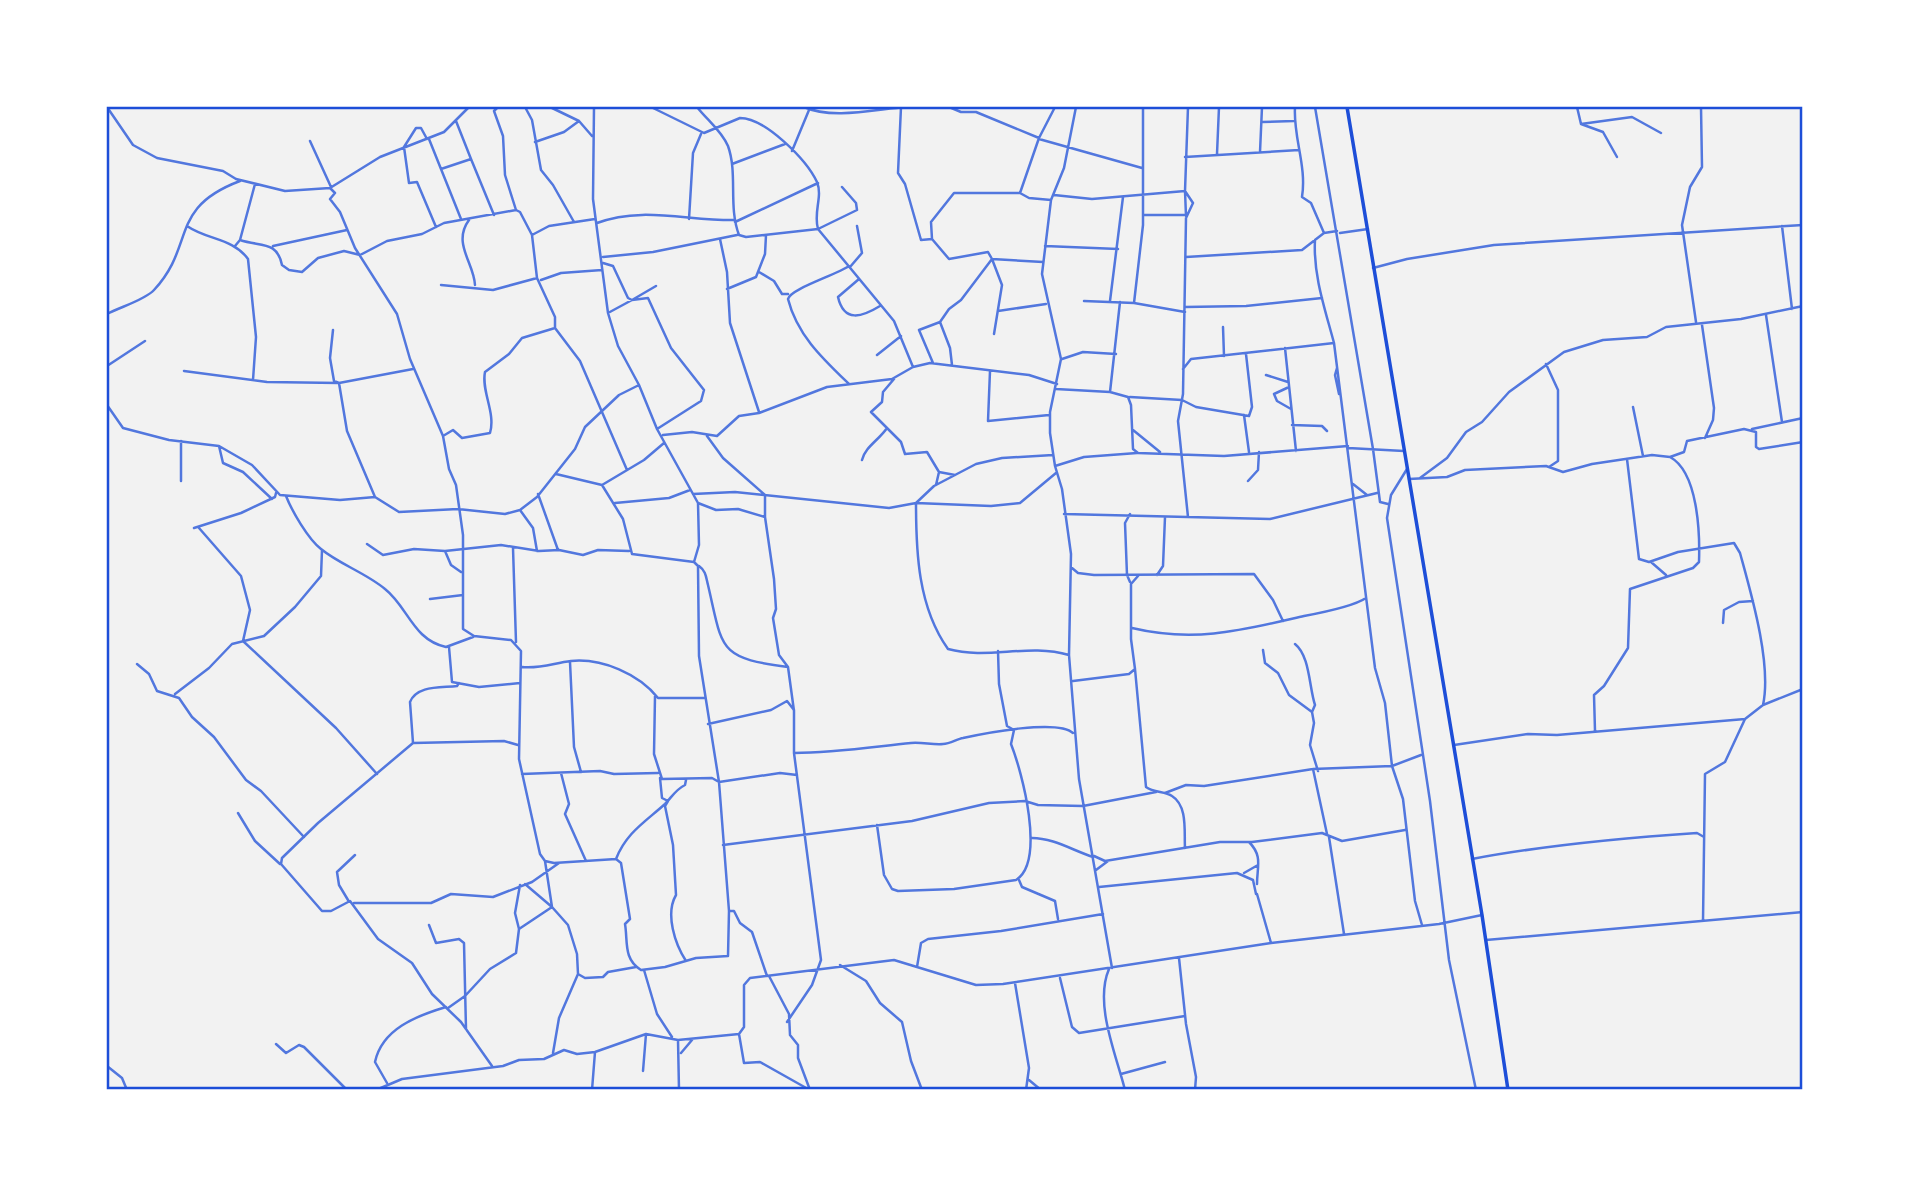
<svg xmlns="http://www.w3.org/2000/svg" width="1910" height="1197" viewBox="0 0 1910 1197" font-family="Mulish,sans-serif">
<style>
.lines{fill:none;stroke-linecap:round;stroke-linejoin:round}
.minor{stroke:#5277de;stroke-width:2.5}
.trunk{stroke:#1d4ed8;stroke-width:3.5}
.neatline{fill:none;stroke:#1d4ed8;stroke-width:2.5}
</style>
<rect width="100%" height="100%" fill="#f2f2f2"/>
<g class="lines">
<path class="minor" d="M107 107 133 145 157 158 223 171 236 179 285 191 330 188 335 193 330 199 340 212 355 248 397 314 410 359 443 436 449 469 456 485 463 535V629L474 636 511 640 521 651 519 759 540 854 545 861 554 863 616 859 621 863 630 919 625 924C628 941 623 959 641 970L665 967 696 958 728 956 729 911 719 782 699 656 698 566 694 562 699 545 698 503 657 429 639 385 618 346 608 313 593 199 594 107
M498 107 494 111 503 136 505 175 516 210 520 212 532 235 537 278 555 317V328L580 361 627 470
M525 107 532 120 541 170 553 185 574 222
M550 107 579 121 592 136
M651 107 704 133 740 118C765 118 806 159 817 182 823 197 813 212 818 229L857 210 856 203 842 187
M697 107C707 120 721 130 728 146 738 174 728 206 739 235L746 237 818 229 894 321 913 367
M804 107C832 120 877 109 906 107
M901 107 898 173 905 184 921 240 932 239 949 259 988 252 992 259 1043 262
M949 107 961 112H976L1039 138
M1055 107 1039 138 1020 193 1029 198 1051 200 1042 274 1061 359 1050 412V433L1055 466 1062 489 1071 554 1069 655 1079 779 1112 968
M1188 107 1185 191 1193 203 1186 218 1183 394 1178 421 1188 517
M1295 107C1293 137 1307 166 1302 197L1311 203 1324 233
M1315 107 1373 449 1380 502 1388 504
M1577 107 1581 124 1603 132 1617 157
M456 121 471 159
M1262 122 1294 121
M1581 124 1632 117 1661 133
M427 139 421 128H416L404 147 409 183 417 182 436 227
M429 139 461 219
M1039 139 1142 168
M310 141 331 187
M535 142 564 132 579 121
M792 151 809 110
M1260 152 1262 107
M1217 154 1219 107
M1185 157 1299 150
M732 164 785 144
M441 169 471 159 494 215
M330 188 380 157 444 132 469 107
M1054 195 1092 199 1185 191 1186 216
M1051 200 1064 168 1076 107
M1143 215H1186
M689 219 693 153 701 134
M469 220C452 243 474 263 475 285
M735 222 818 183
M597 223C642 206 688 221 735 220
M187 226C207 240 233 238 248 259L256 337 253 380
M1782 226 1792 309
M1340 233 1368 229
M532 235 549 226 595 219
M720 239 727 272 730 323 759 412
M932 239 931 222 954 193H1019
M240 240C260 247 277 240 282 265L289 270 302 272 318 258 344 251 360 255 387 241 422 234 444 223 516 210
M1315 240C1313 275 1325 309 1334 343L1375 668 1385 703 1392 766 1403 799 1415 901 1422 925
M235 246 240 240 255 184
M273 246 347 230
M1045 246 1118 249
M603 257 653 252 737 235
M1186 257 1302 250 1324 233 1337 231
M992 259 1002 285 994 334
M603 263 613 266 628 298 632 300 656 286
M850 267 862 253 857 226
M1373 268 1407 259 1494 245 1803 225
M759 272 774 281 782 294H788
M859 279 838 297C844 323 862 317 880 306
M541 280 561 273 602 270
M441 285 493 290 537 278
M727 289 756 277 765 254 766 235
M1084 301 1134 303 1185 312
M1110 301 1123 197
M1134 303 1143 225V107
M1185 307 1246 306 1322 298
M998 311 1046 304
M608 313 632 300 648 298 671 348 704 390 701 401 657 429
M107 314C120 307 145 300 154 290 196 245 168 208 240 181
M1766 315 1782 422
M1696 322 1682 225 1690 187 1702 167 1701 107
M1702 325 1714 408 1713 420 1705 438
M1223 327 1224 356
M333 330 330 358 334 381 339 383 347 431 375 497
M1285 348 1296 451
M877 355 901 336
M1062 359 1083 352 1116 354
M933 363 919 330 940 322
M1546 364 1558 390V461L1549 467
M952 365 950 348 940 322 949 309 961 300 992 259
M107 366 145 341
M1337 368 1335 375 1339 394
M1183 369 1191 359 1334 343
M184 371 267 382 339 383 413 369
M990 371 988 421 1049 415
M1266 375 1288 382
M894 379 883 392 882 402 871 412 901 442 905 454 927 452 939 472 955 475
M849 384C823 359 797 335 788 299 790 289 836 275 849 266
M1289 387 1274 394 1277 401 1291 409
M1056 389 1110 392 1128 397 1131 405 1133 449 1138 453 1224 456 1348 446
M1110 392 1120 302
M1130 397 1182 400 1196 407 1249 416 1252 407 1246 354
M107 405 123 428 169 440 219 446 252 465 280 495 340 500 375 497 399 512 458 509 505 514 520 510 537 497 575 449 585 427 619 395 639 385
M1633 407 1643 456
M1244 415 1249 452
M1292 425 1322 426 1327 431
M1752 429 1803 418
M1133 430 1160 452
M663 435 692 432 717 436 739 416 759 413 827 387 892 379 913 367 930 363 1029 375 1057 384
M443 436 453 430 462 438 490 433C496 413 481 391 485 372L509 354 522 338 555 328
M707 436 723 458 765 495V517L774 579 776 609 773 618 779 655 788 667 794 711V753L821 960 812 985 787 1022
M181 441V481
M219 446 223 463 243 472 272 499
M1348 448 1404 451
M1053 455 1002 458 976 464 934 486 916 503C916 552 918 607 948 649 988 660 1028 643 1069 655
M1627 459 1639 559 1649 562 1678 552 1734 543 1740 553C1751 593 1772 664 1763 705L1745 719 1725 762 1705 774 1703 921
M862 460C865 447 879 440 887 428
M1055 466 1084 457 1137 453
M1407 469 1391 495 1387 518 1430 801 1449 960 1476 1090
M556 474 602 485 623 519 632 554 694 562
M1420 478 1447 458 1466 432 1482 422 1509 392 1564 352 1603 340 1647 337 1666 327 1741 319 1803 306
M1409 479 1447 477 1465 470 1546 466 1563 472 1592 464 1652 455 1670 457 1684 452 1687 441 1744 429 1756 432V447L1759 449 1803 442
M1248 481 1258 470 1259 452
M1353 484 1367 495
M602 485 644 460 664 443
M936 485 939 472
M538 494 558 550
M693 494 735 492 889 508 916 503 991 506 1020 503 1056 473
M286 496C292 511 308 539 321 549 339 564 366 573 385 589 408 607 413 640 446 647L473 637
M615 503 669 498 690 490
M698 503 716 510 738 509 765 517
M520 510 533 528 537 551
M1064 514 1270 519 1377 493
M1130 514 1125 523 1127 575 1130 582
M194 528 241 513 275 497 276 493
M199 528 241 576 250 610 243 641 336 728 377 774
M367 544 383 555 414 549 445 551 501 545 539 551 559 550 583 555 598 550 629 551
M513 548 516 642
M445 551 451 565 461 572
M1651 562 1666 575
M699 566C706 571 706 577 708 585 723 649 717 658 788 667
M1072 568 1078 573 1094 575 1254 574 1273 600 1283 621
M1157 575 1163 566 1165 517
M430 599 463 595
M1723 623 1724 610 1739 602 1753 601
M1132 628C1195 643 1243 630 1304 616 1320 613 1354 606 1366 598
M1295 644C1310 656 1309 687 1315 705L1312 712
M449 647 452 682 479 687 520 683
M1263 650 1265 663 1278 673 1289 695 1312 712 1314 723 1310 745 1318 771
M570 662 574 747 581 772
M137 664 149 674 157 691 179 698 192 717 214 737 246 780 261 791 304 837
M522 667C540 669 554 663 571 661 602 658 639 674 658 698H705
M1135 669 1146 787C1154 793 1165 791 1172 796 1188 806 1184 832 1185 848
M1073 681 1129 674 1135 669 1131 639V584L1138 576
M175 694 209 668 232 644 264 636 295 607 321 576 322 550
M655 696 654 754 662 779 712 778 719 782 780 773 797 775
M1763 705 1803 689
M708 724 771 710 787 701 794 710
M1595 731 1594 695 1604 686 1628 648 1630 589 1693 568 1699 562C1700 533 1698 472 1670 457
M413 743 410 702C417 685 441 688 457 686L459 683
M1454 745 1528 734 1557 735 1745 719
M794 753C834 753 872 747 911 743 922 742 933 745 943 744 950 744 957 739 963 738 985 733 1058 719 1073 733
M1313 769 1327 834
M561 773 569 804 565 814 586 861
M522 774 600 771 614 774 658 773
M660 778 662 798 668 801 665 806 673 845 676 895C665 914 675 944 686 961
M1165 793 1186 785 1204 786 1313 769 1392 766 1421 755
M238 813 255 841 280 864
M877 825 884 875 892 889 898 891 954 889 1016 880C1046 861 1022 772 1011 744L1014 730 1007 726 999 684 998 651
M1329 837 1344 934
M1032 838C1053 838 1072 850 1093 857
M1249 842C1263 856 1257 867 1257 884
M723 845 912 821 989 803 1025 801 1038 805 1083 806 1156 792
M1094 856 1105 861 1220 842H1252L1322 833 1342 841 1405 830
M616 859C626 833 645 822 665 804 672 797 675 790 685 785L686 780
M1472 859C1546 845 1622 838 1697 833L1704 837
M545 861 552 907 568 925 577 954 578 974 585 978 603 977 608 972 636 967
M1096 870 1108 861
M1244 873 1258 865
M1019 880 1022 887 1055 901 1058 919
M1099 887 1237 873 1253 880 1256 894
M1257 894 1271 943
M348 900 339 885 337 872 355 855
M354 903H431L451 894 493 897 532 882 559 863
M729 911H734L740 923 752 932 767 976
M429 925 436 943 459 939 464 943 466 1029
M519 929 552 907 525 884
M1486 940 1803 912
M1179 958 1186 1024 1196 1077 1195 1090
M840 965 866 981 880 1003 902 1022 911 1061 922 1090
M917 967 921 943 928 939 1001 931 1103 914
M1109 969C1094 1004 1116 1054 1125 1090
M644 970 657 1014 672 1037
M769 976 789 1014 790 1035 798 1045V1058L810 1090
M1060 978 1072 1027 1079 1033 1185 1016
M1015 983 1029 1068 1026 1090
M448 1008 465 996 490 969 516 953 519 929 515 913 520 885
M739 1034 744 1063 760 1062 808 1089
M678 1040 679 1090
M276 1044 286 1053 299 1045 304 1047 347 1090
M553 1053 559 1018 578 974
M681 1053 692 1040
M107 1066 122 1078 127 1090
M492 1066 461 1022 432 994 412 963 378 939 350 901 331 911H322L281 864 282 858 318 823 413 743 504 741 518 745
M643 1071 646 1034
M1121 1074 1165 1062
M1029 1080 1041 1090
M387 1083 375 1062C382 1029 416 1016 446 1007
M376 1090 402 1079 503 1066 519 1060 544 1059 564 1050 577 1054 595 1052 646 1034 678 1040 739 1034 744 1027V985L750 978 894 960 976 985 1003 984 1271 943 1439 924 1482 915
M592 1090 595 1052"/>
<path class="trunk" d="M1347 107 1482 915 1508 1090"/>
</g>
<rect width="1910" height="1197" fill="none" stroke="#ffffff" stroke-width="217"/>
<rect x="108" y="108" width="1693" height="980" class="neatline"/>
</svg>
